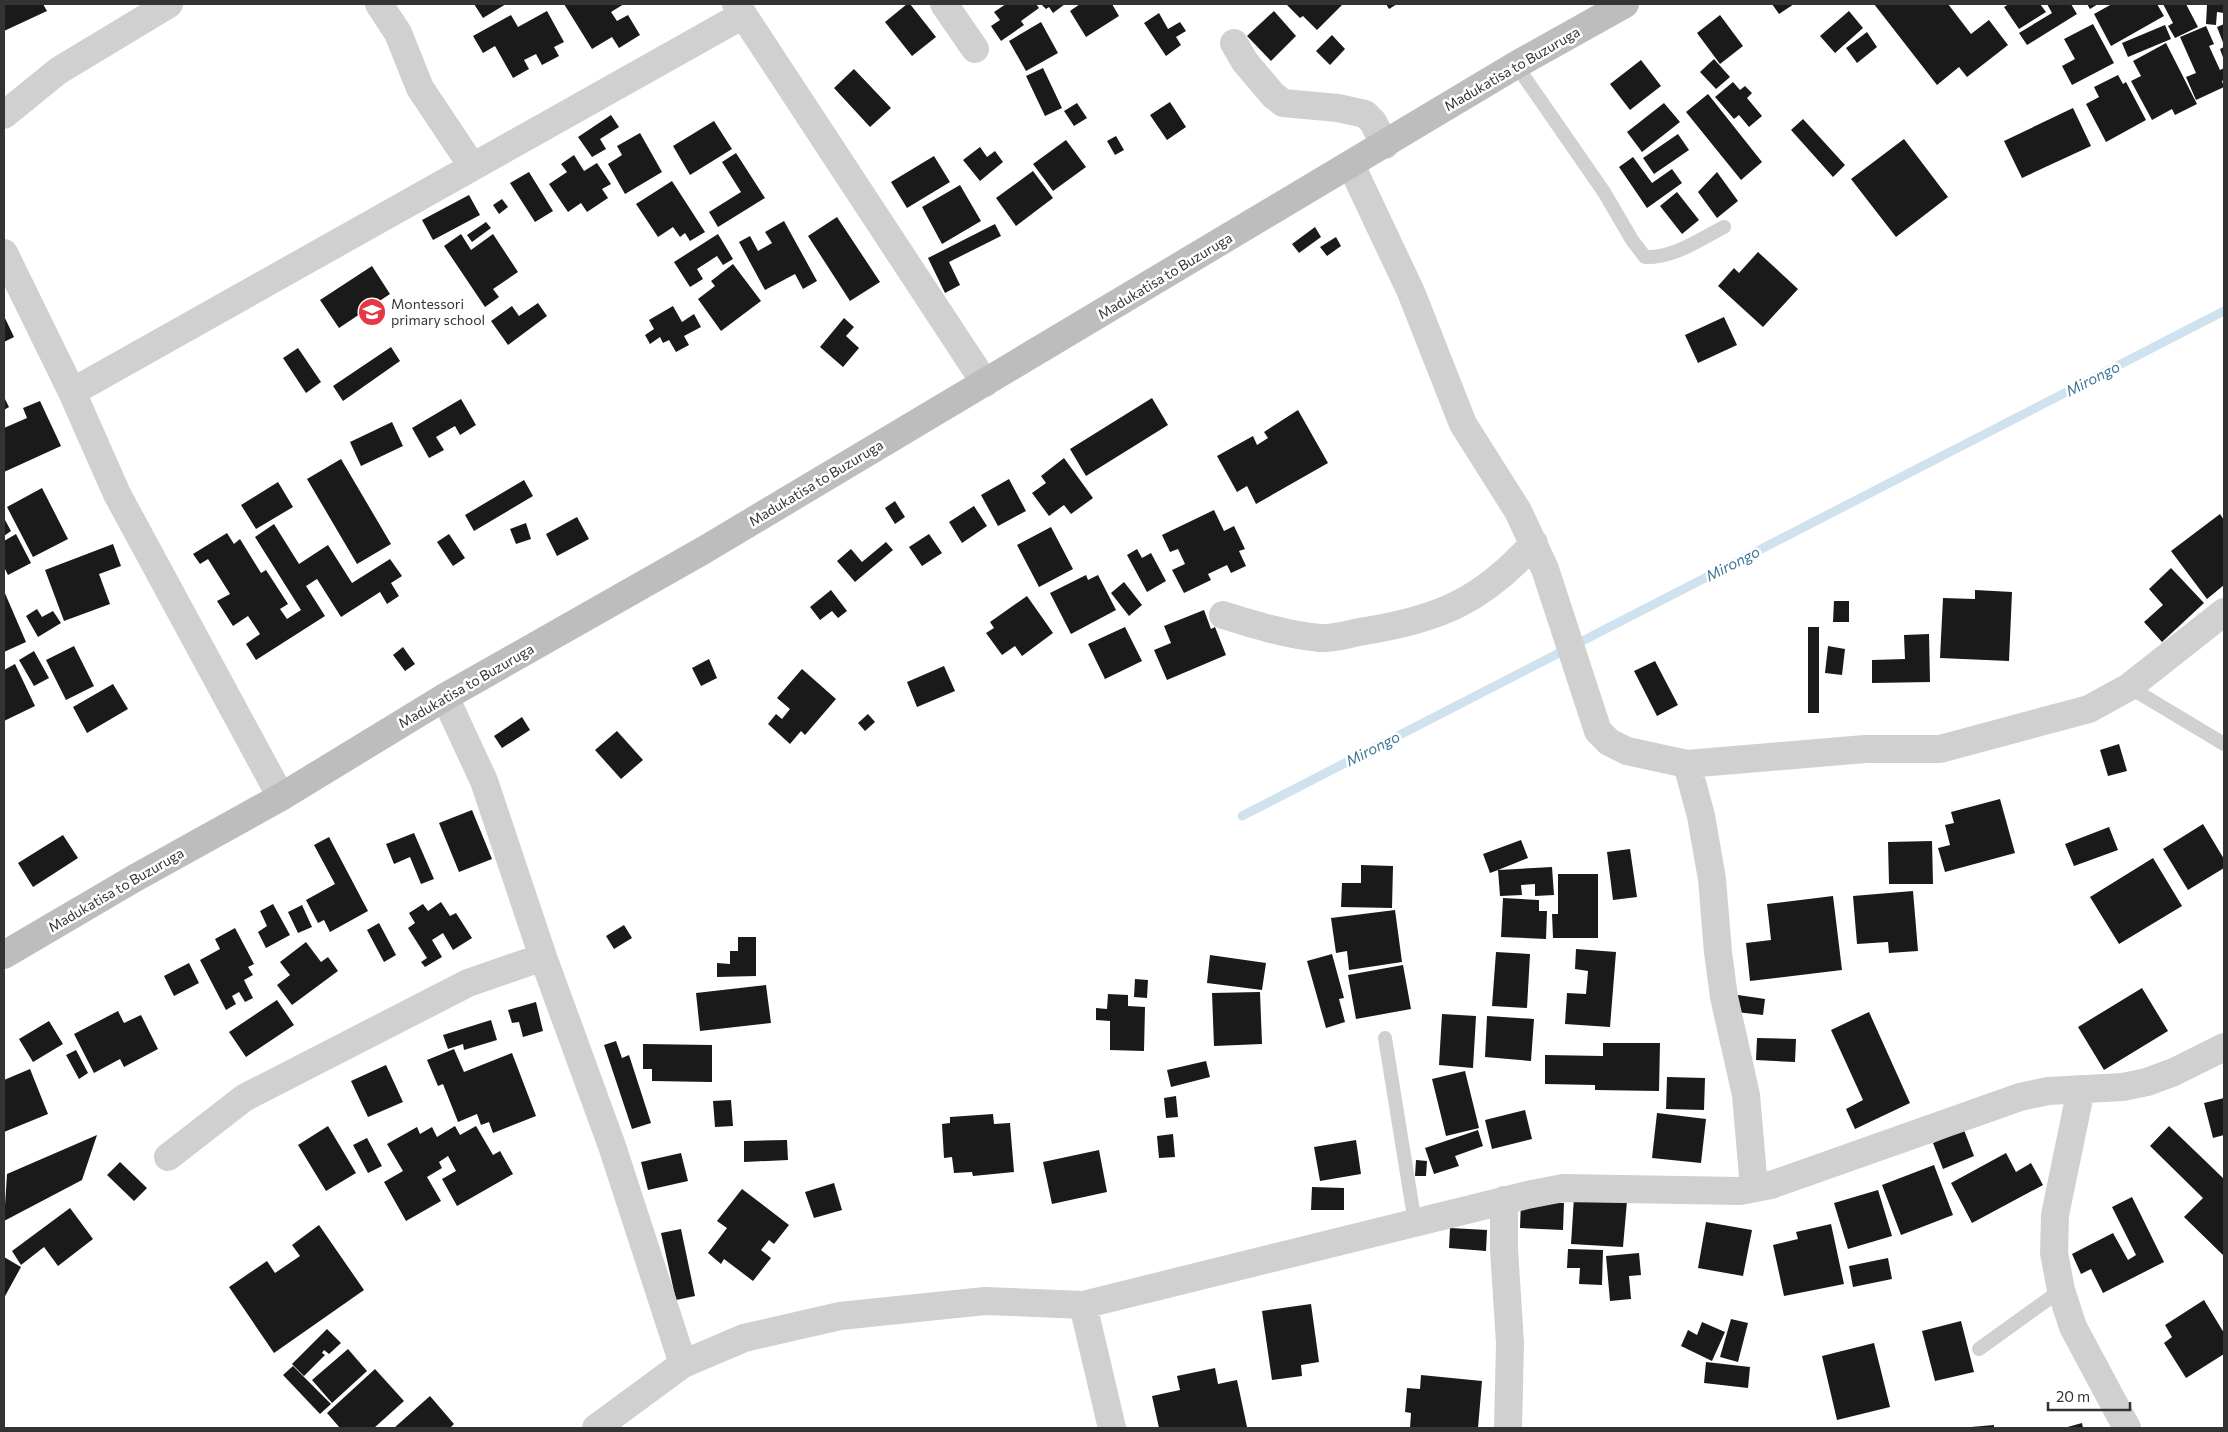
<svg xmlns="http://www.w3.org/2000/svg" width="2228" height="1432" viewBox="0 0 2228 1432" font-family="Commissioner,sans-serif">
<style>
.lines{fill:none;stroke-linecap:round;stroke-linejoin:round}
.stream{stroke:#cfe2ee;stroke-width:9}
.building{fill:#1a1a1a}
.lane{stroke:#d0d0d0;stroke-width:14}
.street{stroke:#d0d0d0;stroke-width:28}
.secondary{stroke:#bdbdbd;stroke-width:28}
.labels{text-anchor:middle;stroke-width:5;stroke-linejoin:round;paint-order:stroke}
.street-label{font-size:14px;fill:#333;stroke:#fff}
.poi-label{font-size:14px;fill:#333;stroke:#fff;text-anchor:start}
.water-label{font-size:15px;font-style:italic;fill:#3f7597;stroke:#fff}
</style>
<rect width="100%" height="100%" fill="#fff"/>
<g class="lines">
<path class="stream" d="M1242 816 2224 311"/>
</g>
<path class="building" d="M4 4H43L47 11 4 31Z
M474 4H506L483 18Z
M564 4H624L611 12 617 21 628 15 640 35 619 48 612 37 592 49Z
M907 4H910L936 37 912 56 885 22Z
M1006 4H1036L1039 8 1021 21 1024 25 1001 41 991 26 1000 20 994 12Z
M1041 4H1065L1053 13 1049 7 1046 9Z
M1080 4H1112L1119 16 1086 37 1070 11Z
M1286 4H1343L1317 30 1303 16 1300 18Z
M1386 4H1397L1389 9Z
M1772 4H1794L1779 14Z
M1874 4H1948L1971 34 1989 20 2008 45 1967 77 1959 67 1937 85Z
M2009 4H2040L2046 12 2019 29 2004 7Z
M2047 4H2071L2077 14 2027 45 2019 33 2052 13Z
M2087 4H2098L2090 9Z
M2112 4H2157L2164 16 2111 46 2094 14Z
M2163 4H2186L2198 27 2175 38 2168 26 2173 23Z
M2207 4H2224V13L2217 12 2216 25 2206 24Z
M547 11 564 42 554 47 559 56 542 65 536 54 524 60 529 69 513 78 495 46 483 53 473 36 511 15 518 27Z
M1274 11 1296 36 1271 61 1247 36Z
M1849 11 1863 28 1835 53 1820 36Z
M1159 13 1168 29 1180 22 1186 31 1176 37 1181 45 1166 56 1144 23Z
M1720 15 1743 46 1720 64 1697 33Z
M1041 22 1058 53 1026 71 1009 41Z
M2093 24 2114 63 2072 85 2062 66 2075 59 2064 39Z
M2224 24V45L2217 27Z
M2165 25 2171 39 2128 57 2122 43Z
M2206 26 2214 44 2209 46 2220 70 2224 68V80L2222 81 2224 87 2196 100 2186 77 2196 73 2180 37Z
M1867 32 1877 47 1857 63 1846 48Z
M1332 35 1345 49 1330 65 1316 51Z
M2166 43 2197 104 2175 115 2172 109 2152 120 2131 81 2141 76 2133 61Z
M2224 47V60L2220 49Z
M1714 59 1730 77 1716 89 1700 72Z
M1641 60 1661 86 1630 110 1610 84Z
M1043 68 1062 108 1045 116 1026 76Z
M854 69 891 108 870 127 834 88Z
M2118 75 2123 84 2126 82 2146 120 2106 142 2086 104 2099 97 2094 87Z
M1733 82 1740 90 1745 86 1752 93 1747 98 1762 116 1749 127 1739 115 1734 119 1715 97Z
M1708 94 1762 162 1741 180 1686 112Z
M1170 102 1186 127 1167 140 1150 115Z
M1077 103 1087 118 1074 126 1064 111Z
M1664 103 1680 122 1642 152 1627 132Z
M2073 108 2091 146 2022 178 2004 141Z
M611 115 619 127 600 139 606 149 592 157 578 137Z
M1803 119 1845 165 1833 177 1791 130Z
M714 121 732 149 690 175 673 146Z
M640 133 662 172 625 194 608 164 622 155 617 146Z
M1678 134 1689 150 1654 174 1643 158Z
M1116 136 1124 150 1115 155 1107 141Z
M1904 139 1948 197 1896 237 1851 179Z
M1066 140 1086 167 1053 191 1033 164Z
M980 147 987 157 995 151 1003 162 980 181 963 160Z
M736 153 765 198 718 227 709 212 741 192 722 162Z
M574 155 584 171 597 163 611 184 602 189 608 198 587 212 581 203 568 212 549 184 567 172 561 164Z
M934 156 950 182 907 208 891 182Z
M1633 157 1652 183 1672 169 1682 183 1647 208 1619 167Z
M1033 171 1053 198 1016 226 996 198Z
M529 172 553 211 535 222 510 183Z
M1717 172 1738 201 1717 218 1698 192Z
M672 181 705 232 690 241 685 233 680 237 673 227 658 237 636 204Z
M960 185 981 221 942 244 922 207Z
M1677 192 1699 220 1682 234 1660 206Z
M469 195 480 215 433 240 422 220Z
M502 199 508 207 499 214 493 205Z
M837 217 880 282 850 301 808 236Z
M784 221 817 281 803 289 795 274 765 290 739 242 750 236 758 251 772 243 765 232Z
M486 222 491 228 472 242 467 235Z
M995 224 1001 236 949 262 960 285 945 293 928 258Z
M1315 227 1321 237 1299 253 1292 244Z
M461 234 471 250 493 234 518 272 493 289 499 297 485 307 444 246Z
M718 234 733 259 723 265 717 256 697 269 703 279 690 287 674 262Z
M1336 237 1341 246 1327 256 1320 247Z
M1758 252 1798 289 1763 327 1718 286 1734 268 1739 273Z
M733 264 761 301 721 331 698 299 715 286 711 281Z
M372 266 390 294 339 328 320 300Z
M538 303 547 316 508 345 491 321 512 306 519 316Z
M673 306 682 322 694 314 701 327 684 336 689 345 676 352 669 340 663 343 660 337 650 344 645 335 654 329 649 320Z
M4 316 14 337 4 342Z
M1724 317 1737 345 1698 363 1685 335Z
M844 318 854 327 846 336 859 348 843 367 820 347Z
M391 347 400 361 343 401 333 386Z
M298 348 321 382 306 393 283 358Z
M4 397 9 407 4 410Z
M1152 398 1168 425 1086 476 1070 449Z
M461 399 476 425 460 435 455 426 436 437 444 450 429 458 412 428Z
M40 401 61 446 4 472V428L27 418 23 408Z
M1298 410 1328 463 1256 504 1247 486 1237 492 1217 456 1253 436 1257 445 1268 438 1264 432Z
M392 422 403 446 361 466 350 442Z
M1064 458 1093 498 1071 514 1064 505 1049 516 1032 493 1046 483 1041 476Z
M341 459 391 544 357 564 307 479Z
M1009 479 1026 511 998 526 981 495Z
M524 480 533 496 474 531 465 515Z
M278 482 293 507 256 529 241 505Z
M42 488 68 539 33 557 7 507Z
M895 501 905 517 895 524 885 508Z
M974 506 987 526 962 543 949 522Z
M1214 510 1224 531 1234 526 1245 549 1239 551 1246 566 1231 573 1227 565 1208 574 1211 580 1184 593 1172 570 1185 564 1178 549 1170 552 1162 535Z
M2220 514 2224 520V585L2207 599 2171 551Z
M577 517 589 539 557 556 546 534Z
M4 518 11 531 4 536Z
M526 523 531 539 516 544 510 529Z
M274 524 299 564 328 545 352 583 390 559 402 576 391 583 399 596 387 604 380 592 341 617 317 579 306 586 325 616 256 660 246 644 260 634 248 616 233 626 217 601 230 594 208 559 200 564 193 554 227 533 234 544 240 539 261 573 266 570 288 604 280 609 287 619 301 610 255 537Z
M1051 527 1073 569 1039 587 1017 545Z
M16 534 31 563 8 575 4 567V541Z
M449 534 465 558 453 566 437 542Z
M929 534 942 553 922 566 909 547Z
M886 542 893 550 855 582 837 561 851 549 862 562Z
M113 544 121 566 99 574 110 604 64 621 45 570Z
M1137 549 1142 558 1151 553 1166 581 1147 592 1127 555Z
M2171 568 2204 603 2162 642 2144 622 2163 605 2149 589Z
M1086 575 1088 580 1098 575 1116 610 1071 634 1050 593Z
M1124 582 1142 605 1129 616 1111 593Z
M831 590 847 611 838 618 832 611 820 620 810 607Z
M1975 590 2012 592 2009 661 1940 658 1943 598 1975 599Z
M4 591 26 642 4 652Z
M1027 596 1053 633 1022 656 1015 646 1002 655 986 633 994 628 990 622Z
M1834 601H1849V622H1833Z
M37 609 42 617 53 611 61 623 38 637 26 616Z
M1204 610 1211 629 1215 627 1226 655 1167 680 1154 650 1171 643 1164 626Z
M1125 627 1142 661 1105 679 1088 644Z
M1808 627H1819V713H1808Z
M1929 634 1930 682 1872 683V660L1905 659 1904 635Z
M74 646 94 686 66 700 46 660Z
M1828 646 1845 649 1842 675 1825 673Z
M403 647 415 664 405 671 393 655Z
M34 651 49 678 34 686 19 660Z
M709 659 717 678 701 686 692 668Z
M1655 661 1678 705 1657 716 1634 671Z
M15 664 35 706 4 721V670Z
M944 666 955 691 917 707 907 682Z
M802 669 836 699 805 735 801 731 790 744 768 724 776 714 782 719 790 709 777 698Z
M113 684 128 709 87 733 73 707Z
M868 714 875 722 865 731 858 723Z
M522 717 530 730 502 748 494 736Z
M617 731 643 760 621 779 595 750Z
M2119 744 2127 771 2108 776 2100 750Z
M2000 799 2015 853 1945 872 1938 848 1950 845 1945 825 1954 823 1951 812Z
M472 810 492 859 459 872 439 823Z
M2203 824 2224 859V868L2188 890 2163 849Z
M2109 827 2118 850 2074 866 2065 844Z
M414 833 434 879 421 884 410 857 394 864 386 844Z
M63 835 78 858 33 887 18 863Z
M329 837 368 911 330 932 324 920 318 923 306 900 335 884 314 845Z
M1521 840 1528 858 1498 870 1552 867 1554 895 1535 896V884L1521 885 1522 895 1500 896 1498 870 1490 873 1483 854Z
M1932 841 1933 884H1889L1888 842Z
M1630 849 1637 897 1613 900 1607 852Z
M2153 858 2182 906 2119 944 2090 897Z
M1361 865 1393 866 1392 908 1341 907 1342 883H1361Z
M1558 874H1598V938H1553L1552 914H1558Z
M1913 891 1918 951 1889 953 1888 942 1857 944 1853 896Z
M1833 896 1842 970 1750 981 1746 943 1771 940 1767 904Z
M1503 898 1539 900V911H1547L1546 939 1501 937Z
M441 902 450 916 456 913 472 938 453 950 443 933 432 940 442 957 425 967 421 962 427 958 408 928 415 923 409 913 423 904 428 911Z
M273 904 290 935 266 948 258 932 267 926 260 911Z
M302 905 312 927 298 933 288 912Z
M1395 910 1402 962 1349 970 1347 951 1336 953 1331 918Z
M379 923 396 955 384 962 367 930Z
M624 925 632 938 614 949 606 936Z
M235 928 254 964 248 967 253 975 244 980 253 998 245 1002 239 992 232 996 236 1004 226 1010 200 960 220 949 215 939Z
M738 937H756V976L717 977V963L730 964V951H738Z
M306 942 321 962 328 957 338 971 292 1005 277 985 290 975 280 962Z
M1576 949 1616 952 1610 1027 1565 1024 1567 993 1586 994 1588 971 1575 969Z
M1496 952 1530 954 1527 1008 1492 1006Z
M1332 954 1344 998 1339 999 1345 1022 1326 1028 1307 961Z
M1210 955 1266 963 1262 990 1207 983Z
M189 963 199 983 174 996 164 976Z
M1403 965 1411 1009 1356 1019 1348 975Z
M1135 979 1148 980 1147 998 1134 997Z
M766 985 771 1023 700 1031 696 993Z
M2142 988 2168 1031 2104 1070 2078 1027Z
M1260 992 1262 1044 1214 1046 1212 993Z
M1108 994 1128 995V1006L1145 1007 1144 1051 1110 1050V1021L1096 1020V1008L1107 1009Z
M1738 995 1765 999 1763 1015 1736 1012Z
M277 1000 294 1025 246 1057 229 1032Z
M536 1002 543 1031 523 1037 519 1022 512 1023 508 1010Z
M118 1011 124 1023 141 1015 158 1049 124 1067 120 1059 94 1073 74 1034Z
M1869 1012 1910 1103 1855 1129 1846 1109 1863 1100 1831 1030Z
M1442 1014 1476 1016 1473 1068 1439 1065Z
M1487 1016 1534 1019 1531 1061 1485 1057Z
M491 1020 497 1040 464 1050 463 1044 448 1049 443 1035Z
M49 1021 63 1044 33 1062 19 1039Z
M1757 1038 1796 1039 1795 1062 1756 1060Z
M616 1041 622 1058 629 1055 651 1123 632 1129 604 1045Z
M1603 1043H1660L1659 1091 1595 1090V1085L1545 1084V1055L1603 1056Z
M643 1044 712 1045V1082L652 1081V1069H643Z
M454 1049 464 1072 512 1053 536 1116 493 1133 489 1122 481 1125 477 1114 458 1122 443 1084 438 1086 427 1060Z
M76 1050 88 1073 79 1079 66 1055Z
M1206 1061 1210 1077 1171 1087 1167 1070Z
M386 1065 403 1102 368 1117 351 1081Z
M30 1069 48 1114 4 1132V1080Z
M1465 1071 1479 1128 1446 1136 1432 1079Z
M1667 1077 1705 1078 1704 1110 1666 1109Z
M1176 1096 1178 1117 1166 1118 1164 1098Z
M2224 1098V1135L2213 1138 2204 1103Z
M731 1100 733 1126 715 1127 713 1101Z
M1525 1110 1532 1139 1492 1149 1485 1120Z
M1657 1113 1706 1119 1701 1163 1652 1158Z
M993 1114 994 1124 1010 1123 1014 1172 973 1176 972 1172 954 1173 952 1157 944 1158 942 1124 950 1123V1117Z
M328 1126 356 1173 326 1191 298 1145Z
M455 1126 460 1135 476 1126 493 1155 500 1151 513 1174 457 1206 442 1179 456 1171 448 1156 439 1162 442 1168 427 1177 441 1201 406 1221 384 1182 403 1171 387 1144 417 1127 420 1134 432 1127 437 1137Z
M2169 1126 2224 1179V1256L2184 1217 2203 1198 2150 1146Z
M1478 1130 1483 1146 1455 1156 1459 1166 1434 1174 1425 1148Z
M1964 1130 1974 1156 1943 1169 1933 1143Z
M1173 1134 1175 1157 1159 1158 1157 1136Z
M97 1135 82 1180 4 1221 7 1174Z
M367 1138 382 1166 368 1173 353 1145Z
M787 1140 788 1160 744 1162V1141Z
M1356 1140 1361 1174 1320 1181 1314 1147Z
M1099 1150 1107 1192 1052 1204 1043 1162Z
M681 1153 688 1181 648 1190 641 1162Z
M2006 1153 2016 1172 2031 1163 2043 1185 1972 1223 1951 1183Z
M1416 1160 1427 1161 1426 1176H1415Z
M120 1162 147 1188 134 1201 107 1175Z
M1934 1165 1953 1215 1901 1235 1882 1185Z
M834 1183 842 1210 814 1218 805 1192Z
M1312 1187 1344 1188V1210H1311Z
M742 1189 789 1225 774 1244 769 1240 761 1250 771 1258 753 1281 724 1259 721 1264 708 1253 727 1228 717 1221Z
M1878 1190 1892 1236 1848 1249 1834 1203Z
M1574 1197 1627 1201 1623 1247 1571 1244Z
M2132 1197 2164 1262 2103 1293 2091 1269 2081 1274 2072 1254 2113 1233 2128 1260 2136 1255 2112 1207Z
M1521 1201 1564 1203 1563 1230 1520 1228Z
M70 1208 93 1239 58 1266 44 1247 21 1265 12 1251Z
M1706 1222 1752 1230 1743 1276 1698 1268Z
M1831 1224 1844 1284 1784 1296 1773 1245 1798 1239 1796 1232Z
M319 1225 364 1290 274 1353 229 1287 267 1261 275 1273 300 1256 292 1245Z
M1450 1228 1487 1230 1486 1251 1449 1248Z
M681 1229 695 1296 676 1300 661 1233Z
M1568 1249 1603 1250 1602 1285 1579 1284 1580 1268H1567Z
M1639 1253 1641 1275 1629 1276 1631 1299 1610 1301 1606 1256Z
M4 1257 21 1267 4 1298Z
M1888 1258 1892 1279 1853 1287 1849 1266Z
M2204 1300 2224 1333V1354L2186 1378 2164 1343 2172 1337 2165 1325Z
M1311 1304 1319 1362 1301 1365 1302 1376 1272 1380 1262 1311Z
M1731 1319 1748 1323 1738 1362 1720 1357Z
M1961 1321 1974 1372 1935 1381 1922 1331Z
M1702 1322 1725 1332 1712 1361 1681 1346 1688 1330 1697 1335Z
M327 1329 341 1343 329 1354 324 1350 322 1353 325 1355 304 1376 292 1364Z
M1874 1343 1890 1407 1837 1420 1822 1356Z
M348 1349 367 1371 332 1403 312 1380Z
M1706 1362 1750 1367 1748 1388 1704 1383Z
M293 1366 331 1404 320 1414 283 1375Z
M1215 1368 1218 1384 1237 1380 1247 1427 1159 1428 1152 1396 1180 1390 1177 1376Z
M375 1369 404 1401 374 1428H340L327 1413Z
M1421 1375 1482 1381 1478 1428H1410L1411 1413 1405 1412 1407 1388 1420 1389Z
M430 1396 454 1424 450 1428H394Z
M2082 1423 2083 1428H2064Z
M1994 1425V1428H1971V1427Z"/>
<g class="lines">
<path class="lane" d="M1516 65 1604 192 1632 240 1645 257C1674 258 1698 240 1724 227
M2129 687 2224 744
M1385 1038 1415 1223
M1979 1349 2061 1290"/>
<path class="street" d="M379 4 398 33 420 88 472 166
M736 4 985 383
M944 4 975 49
M1234 43 1245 62 1273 95 1283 103 1338 108 1365 114 1373 122 1385 145
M4 115 58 71 169 4
M1351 165 1411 292 1463 424 1518 511 1545 569 1598 731 1609 742 1627 751 1687 764 1865 749H1940L2089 709 2129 687 2224 612
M4 253 72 392 117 494 281 797
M72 392 743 15
M1223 615C1255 625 1287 635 1320 638 1334 639 1351 633 1365 631 1440 619 1483 600 1534 543
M445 697 484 781 543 957 612 1146 683 1364
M1687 764 1701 816 1712 879 1718 952 1724 997 1746 1095 1754 1188
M2081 1089 2055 1215 2054 1253 2061 1290 2073 1327 2127 1428
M168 1157 244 1098 468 983 543 957
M1504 1200V1249L1510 1343 1508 1428
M1083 1305 1112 1428
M596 1428 683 1364 744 1338 840 1316 985 1301 1083 1305 1527 1195 1563 1188 1740 1191 1771 1185 2020 1097 2048 1091 2123 1087 2147 1082 2174 1072 2224 1047"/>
<path class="secondary" d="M4 955 135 878 281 797 445 697 704 550 1516 65 1625 4"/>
</g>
<defs>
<symbol id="school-disc" viewBox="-11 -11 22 22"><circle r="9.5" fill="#e63946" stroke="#fff"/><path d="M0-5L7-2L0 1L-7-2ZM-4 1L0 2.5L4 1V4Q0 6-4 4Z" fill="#fff"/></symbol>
</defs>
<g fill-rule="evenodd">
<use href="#school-disc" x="356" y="296" width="32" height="32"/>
</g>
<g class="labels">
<g class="street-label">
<text transform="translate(1512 69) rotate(-30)" y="5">Madukatisa to Buzuruga</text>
<text transform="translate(1165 276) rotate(-31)" y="5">Madukatisa to Buzuruga</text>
<text transform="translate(816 483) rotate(-31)" y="5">Madukatisa to Buzuruga</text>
<text transform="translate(466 686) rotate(-30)" y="5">Madukatisa to Buzuruga</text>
<text transform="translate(116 890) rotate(-30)" y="5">Madukatisa to Buzuruga</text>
</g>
<g class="poi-label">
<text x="391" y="309">Montessori<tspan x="391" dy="16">primary school</tspan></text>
</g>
<g class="water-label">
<text transform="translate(2093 379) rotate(-27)" y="5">Mirongo</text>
<text transform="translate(1733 564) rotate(-27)" y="5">Mirongo</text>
<text transform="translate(1373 749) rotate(-27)" y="5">Mirongo</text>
</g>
</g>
<rect width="2228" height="1432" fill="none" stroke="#333333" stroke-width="10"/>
<path d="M2048 1402v8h82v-8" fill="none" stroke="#333333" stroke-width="2.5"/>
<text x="2056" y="1402" font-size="15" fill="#333333" stroke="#ffffff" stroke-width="4" paint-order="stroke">20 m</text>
</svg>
